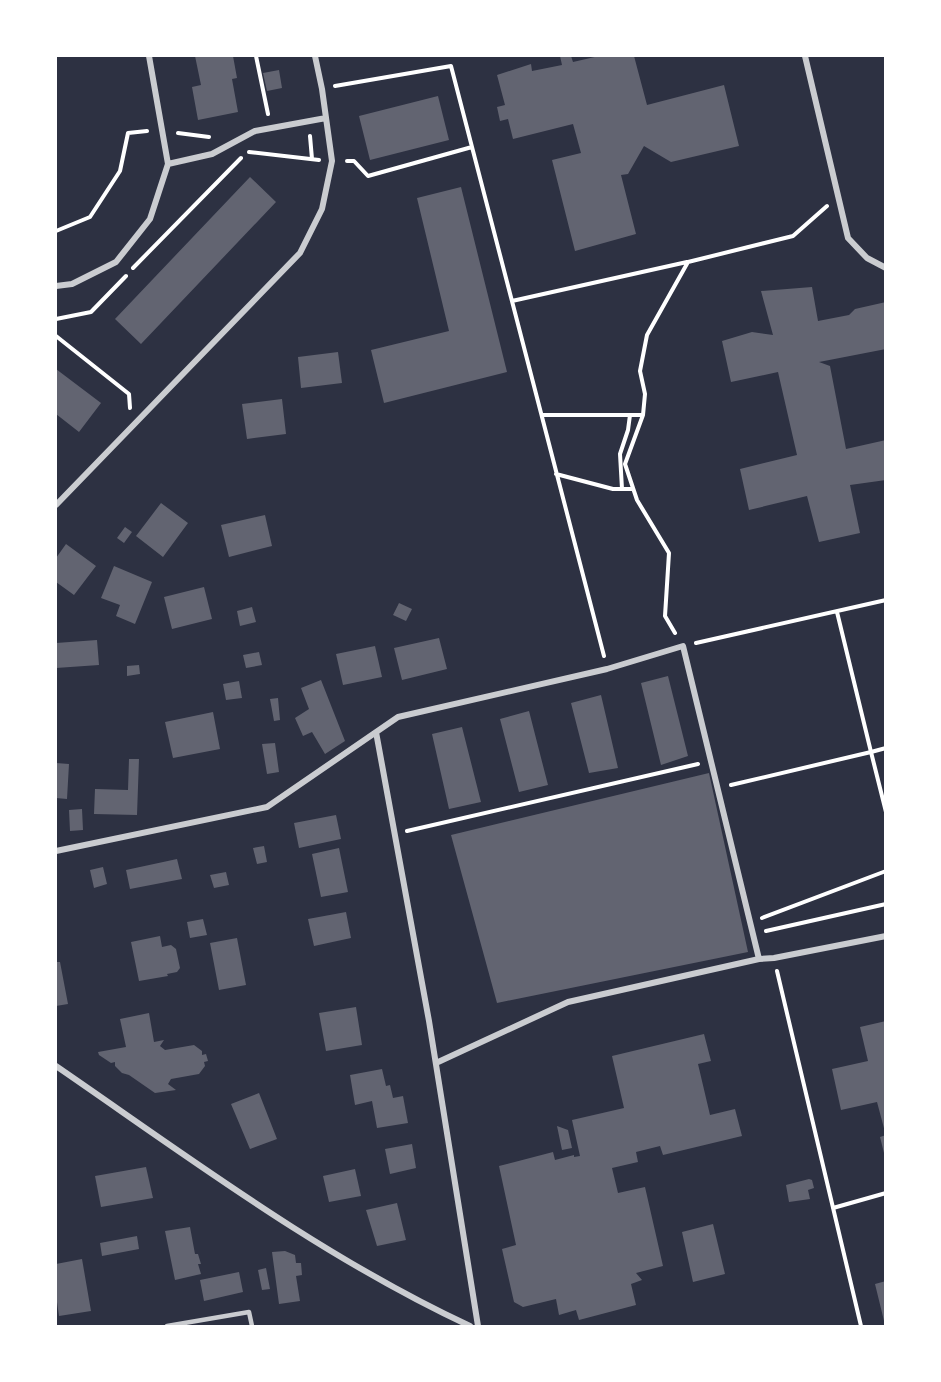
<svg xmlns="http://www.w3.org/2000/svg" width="941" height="1382" viewBox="0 0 941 1382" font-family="'PT Sans Narrow',sans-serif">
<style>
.building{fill:#626471}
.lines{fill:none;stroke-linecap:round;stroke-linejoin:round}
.path{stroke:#fff;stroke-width:4}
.service{stroke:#caccd0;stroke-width:4.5}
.minor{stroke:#caccd0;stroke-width:6}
</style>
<rect width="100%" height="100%" fill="#2d3142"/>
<path class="building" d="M195 56H233L237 78 232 79 238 112 198 120 192 87 201 85Z
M560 56H571L573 62 599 56H634L647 105 724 85 739 146 671 162 644 146 628 174 621 175 636 234 575 251 552 160 581 153 573 124 513 139 508 119 500 121 497 107 505 105 497 75 531 64 532 71 562 65Z
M279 70 282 88 267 91 263 73Z
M438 96 449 140 370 160 359 116Z
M250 177 276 202 141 344 115 319Z
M461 187 507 372 384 403 371 350 449 331 417 198Z
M812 287 818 321 849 315 855 309 886 302V349L819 362 830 366 846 449 886 440V480L850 485 860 533 819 542 807 496 749 510 740 469 797 455 778 372 731 382 722 341 752 332 773 335 761 291Z
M338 352 342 383 301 388 298 357Z
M56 369 101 403 79 432 56 414Z
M282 399 286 434 247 439 242 404Z
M161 503 188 523 163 557 136 536Z
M265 515 272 546 229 557 221 525Z
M125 527 132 532 124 543 117 538Z
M66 544 96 566 74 595 56 582V558Z
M114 566 152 582 135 624 116 616 120 605 101 598Z
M204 587 212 619 172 629 164 597Z
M399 603 412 609 406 621 393 615Z
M252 607 256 622 240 626 237 611Z
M439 638 447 669 402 680 394 648Z
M97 640 99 665 56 668V643Z
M375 646 382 677 343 685 336 654Z
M259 652 262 665 246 668 243 655Z
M139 665 140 674 127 676V666Z
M668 676 688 756 661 765 641 683Z
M321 680 345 741 325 754 312 732 303 736 295 718 309 709 301 688Z
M239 681 242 698 226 700 223 684Z
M601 695 618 768 589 773 571 703Z
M278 698 280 720 274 721 270 699Z
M529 711 548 785 519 792 500 719Z
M213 712 220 749 173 758 165 722Z
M462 727 481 802 449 809 432 734Z
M275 743 279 772 267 774 262 744Z
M129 759H139L137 815 94 814 95 789 128 790Z
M56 763 69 764 67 799 56 798Z
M709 773 748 952 497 1003 451 835Z
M82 809 83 830 70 831 69 810Z
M336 815 341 839 299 848 294 823Z
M264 846 267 862 257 864 253 848Z
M339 848 348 892 321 897 312 854Z
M177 859 182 879 130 889 126 870Z
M103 867 107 884 94 888 90 870Z
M226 872 229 885 214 888 210 875Z
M346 912 351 938 314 946 308 919Z
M203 919 207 935 190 938 187 922Z
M160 936 162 947 171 945 176 949 180 968 177 972 167 974 168 976 139 981 131 942Z
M237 938 246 985 219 990 210 943Z
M56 962H60L68 1004 56 1006Z
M356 1007 362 1045 326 1051 319 1013Z
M149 1013 154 1042 164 1040 160 1046 165 1050 194 1045 202 1051V1055L206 1054 208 1061 204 1062 205 1066 199 1074 171 1079 168 1084 176 1090 155 1093 129 1075 122 1073 115 1066V1062L111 1063 99 1055 98 1052 126 1047 120 1019Z
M886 1021V1132H885L877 1102 841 1110 832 1069 868 1061 860 1027Z
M704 1034 711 1061 698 1064 710 1115 735 1109 742 1136 663 1155 660 1146 636 1152 638 1162 612 1168 618 1193 645 1187 663 1266 636 1273 642 1280 631 1284 636 1305 579 1320 576 1310 559 1315 556 1299 523 1307 514 1302 502 1249 516 1245 499 1166 553 1152 555 1160 574 1155V1157L580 1156 572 1120 624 1108 612 1056Z
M382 1069 386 1086 390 1085 393 1098 403 1096 408 1123 377 1128 372 1101 355 1105 350 1075Z
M259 1093 277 1139 250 1149 231 1104Z
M557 1126 568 1130 572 1148 562 1150Z
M886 1135V1157H885L880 1137Z
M412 1144 416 1168 390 1174 385 1149Z
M146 1167 153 1198 101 1207 95 1176Z
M355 1169 361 1196 329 1202 323 1176Z
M809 1179 812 1180 814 1188 808 1190 810 1199 789 1202 786 1185Z
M397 1203 406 1240 377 1246 366 1210Z
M713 1224 725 1274 693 1282 682 1232Z
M190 1227 195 1254H198L201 1264H198L201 1274 175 1280 165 1231Z
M137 1236 139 1249 102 1256 100 1243Z
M285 1251 295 1255 296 1263H301L302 1275 296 1276 300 1301 279 1304 272 1252Z
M82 1259 91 1311 59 1316 56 1295V1264Z
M266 1268 270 1289 262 1290 258 1270Z
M239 1272 243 1292 204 1301 200 1280Z
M886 1281V1325H885L875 1284Z"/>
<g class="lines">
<path class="path" d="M256 56 268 114
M335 86 451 66 604 656
M178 133 209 137
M310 136 312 159
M249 152 319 160
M347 161H354L368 176 472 147
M56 231 90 217 120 171 128 133 147 131
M133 268 241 158
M512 301 687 262
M56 319 91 312 126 276
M56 336 129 394 130 408
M542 415H630L628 430 620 454 622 489
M630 415H643
M556 474 613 489H633
M675 633 665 616 669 553 637 500 625 464 643 415 645 394 640 371 647 335 688 262 793 236 827 206
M696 643 886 600
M886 748 871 752 886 812
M731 785 871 752 837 612
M407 831 698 764
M762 918 886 871
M766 931 886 904
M777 971 861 1326
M833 1208 886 1193"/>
<path class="service" d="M167 1326 249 1312 252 1326"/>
<path class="minor" d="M805 56 848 238 867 258 886 268
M168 164 212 154 255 131 326 118
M56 286 72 284 116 262 150 219 168 164 149 56
M56 505 300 253 322 209 332 161 322 89 315 56
M376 732 429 1021 478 1326
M56 851 267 807 398 717 607 669 683 646 759 959
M436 1063 568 1002 759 959 774 958 886 936
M56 1066C190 1158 322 1257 470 1326"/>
</g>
<rect width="941" height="1382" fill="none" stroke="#ffffff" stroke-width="114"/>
</svg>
